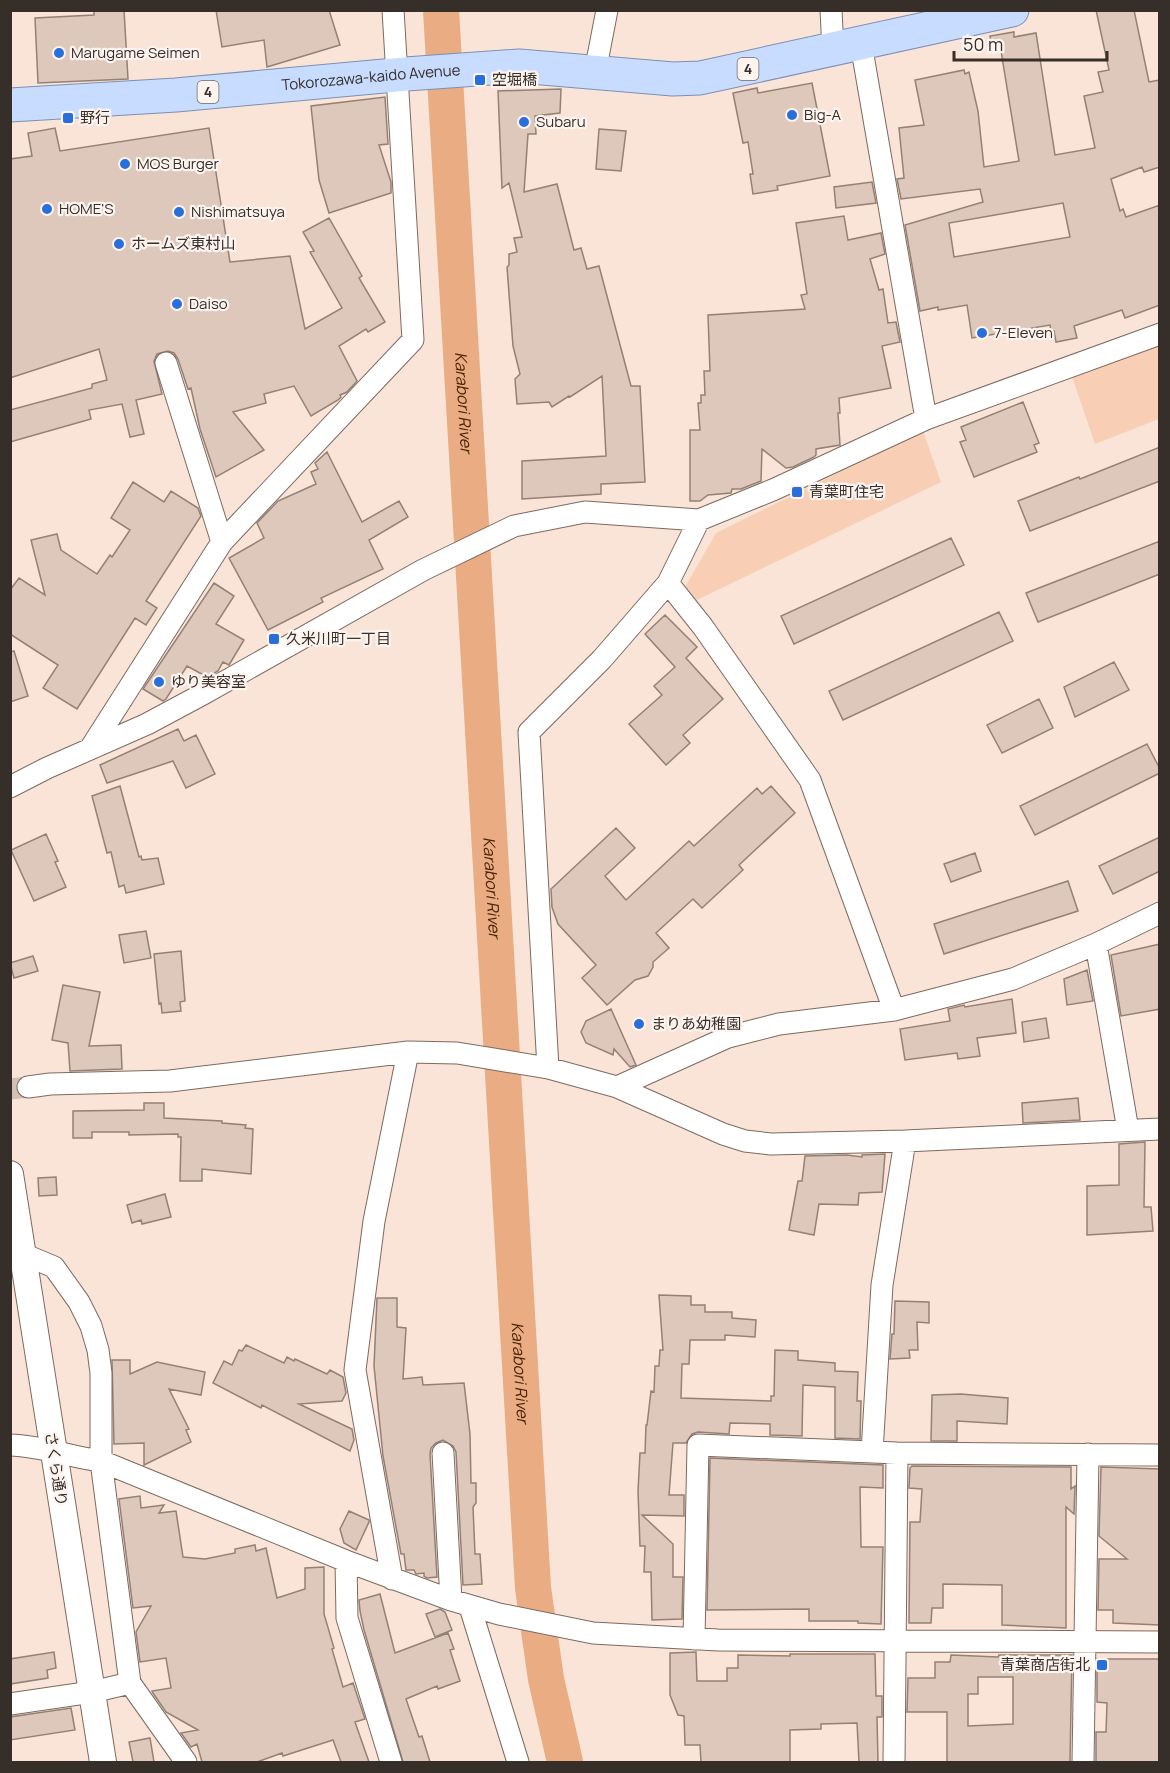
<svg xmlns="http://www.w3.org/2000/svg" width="1170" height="1773" viewBox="0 0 1170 1773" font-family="Manrope,'Noto Sans JP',sans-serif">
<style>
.green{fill:#f8cfb5}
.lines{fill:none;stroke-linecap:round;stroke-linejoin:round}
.river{stroke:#e9ac83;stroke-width:36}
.building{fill:#ddc8bb;stroke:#948174;stroke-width:1.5;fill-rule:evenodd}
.minor-tunnel{stroke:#d3c0b4;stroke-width:21;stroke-dasharray:21 10;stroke-linecap:butt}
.minor-casing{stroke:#7d6a5e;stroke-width:23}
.tertiary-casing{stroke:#7d6a5e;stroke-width:28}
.primary-casing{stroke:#7c90b3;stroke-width:35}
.minor{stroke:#fff;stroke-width:21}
.tertiary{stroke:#fff;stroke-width:26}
.primary{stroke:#c7dcfe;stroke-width:33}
.poi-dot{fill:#296fdb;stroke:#fdf4ef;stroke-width:2}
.labels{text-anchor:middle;stroke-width:4.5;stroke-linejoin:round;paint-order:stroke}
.shield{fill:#fdf4ef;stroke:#726964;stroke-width:1.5}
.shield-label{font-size:14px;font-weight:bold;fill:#362e29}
.poi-label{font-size:15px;fill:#362e29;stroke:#fdf4ef;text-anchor:start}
.street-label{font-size:15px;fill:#362e29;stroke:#fdf4ef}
.water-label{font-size:16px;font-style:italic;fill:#492303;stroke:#fdf4ef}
</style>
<rect width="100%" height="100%" fill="#fae4d7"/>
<path class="green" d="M1159 343V419L1095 444 1071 374Z
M923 431 941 482 695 601 685 587 716 533Z"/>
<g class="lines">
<path class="river" id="s1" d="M441 10 533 1588 546 1679 565 1762"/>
</g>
<path class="building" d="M94 10H124L128 79 38 83 35 18 94 15Z
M216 10H329L340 45 267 67 264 40 222 47Z
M1096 10H1134L1149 82 1160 80V167L1144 172 1142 167 1111 179 1120 211 1123 209 1126 217 1160 205V305L1125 318 1122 310 1074 326 1077 338 1056 342 1054 331H1051L1050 325 972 338 967 305 938 310V307L920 311 905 225 983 202 980 189 901 199 897 179 904 178 899 128 924 125 915 80 964 70 965 74 969 72 978 111 984 167 1019 161 1001 51 993 52 990 36 1014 32V37L1036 33 1055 155 1095 148 1084 96 1103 92 1098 72 1109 70ZM1063 203 1070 237 954 257 949 223Z
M812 83 830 176 777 186 778 190 753 194 750 174H753L748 142 743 143 733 93 757 88 758 93Z
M561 89 560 113 535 116 536 134H528L524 192 557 184 574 250 581 248 587 269 599 266 631 386H640L645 482 601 484V494L522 499V461L606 456 602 376 570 397 569 396 552 407 549 402 517 404 515 379 520 374 513 346 507 267 509 265V254L517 252 514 238 522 237 509 183 502 188 498 91Z
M385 97 388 144 379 145 391 182V193L329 213 319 180 311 106Z
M55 128 60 151 209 128 230 262 290 256 305 329 342 308 310 252 314 251 303 232 329 218 362 276 359 278 385 322 368 332 366 329 339 346 357 381 347 392 340 395 341 397 338 400 311 416 294 386 264 394 266 403 233 412 264 450 216 477 200 429 191 388 188 389 178 359 174 353 168 351 157 354 154 361 162 394 136 400 144 434 130 437 122 404 89 410 91 419 10 442V410L92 388V384L107 380 99 349 10 378V159L32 156 28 133Z
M599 129 626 131 621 171 596 169Z
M872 182 876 203 836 208 834 187Z
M844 216 848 240 881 233 885 254 870 259 879 290 883 289 888 323 896 322 900 342 882 346 891 388 839 398 840 413H838L840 445 816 449V455L814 457 793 467 786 468 762 449 761 481 741 489H732L731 493 708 495 700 501H690V430H700L698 403H701V395H705L704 371H710L708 315 805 309 801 295 807 294 796 223Z
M1023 402 1039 443 1034 445 1037 452 974 477 960 442 966 440 961 427Z
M1160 447V481L1030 531 1018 501 1079 477 1080 479Z
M327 452 362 522 399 501 408 517 369 540 383 569 321 598 323 602 268 630 229 558 264 538 257 523 278 501 316 484 311 472 318 469 315 463Z
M133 482 164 502 171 491 198 508 201 516 146 601 157 608 146 625 135 618 77 709 43 688 58 665 10 634V590L19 578 45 595 31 540 57 534 61 550 97 574 110 555 112 557 130 530 111 518Z
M951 538 964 565 794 644 781 616Z
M1160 541V574L1038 622 1026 593Z
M214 583 234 596 216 624 244 640 229 665 223 662 218 671 207 677 187 666 166 699 163 701 143 689Z
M999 612 1013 641 843 720 829 691Z
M665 615 697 647 686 658 723 699 683 735 690 743 666 765 629 724 662 695 654 686 675 667 645 634Z
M14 651 28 696 10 702V652Z
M1114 662 1129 690 1075 717 1064 687Z
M1039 699 1053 728 1002 753 987 725Z
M178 729 184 741 196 735 215 774 186 788 173 761 107 783 100 765Z
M1147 744 1160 769V773L1035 835 1020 806Z
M120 786 139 857 141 856 142 860 158 858 164 884 126 893 124 885 119 887 111 852 107 853 92 796Z
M771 786 795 813 739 865 743 870 702 908 693 899 656 933 669 948 653 962V967L648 976 635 980 607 1005 582 978 596 965 558 924 552 907 551 889 616 828 635 848 605 876 626 900 689 841 694 846 757 788 762 794Z
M46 834 58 861 55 862 66 887 34 901 11 850Z
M1160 837V871L1113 894 1099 866Z
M975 853 981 871 951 882 944 864Z
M1068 881 1078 911 944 954 934 924Z
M146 931 151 958 124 963 119 935Z
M1160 944V1009L1121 1016 1111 955Z
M181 951 185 1001 180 1002 181 1011 162 1013 161 1003 159 1004 154 954Z
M33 956 38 971 14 978 10 963Z
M1087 970 1093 1001 1067 1005 1064 979Z
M63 985 100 992 89 1046 121 1045 122 1069 70 1071 68 1043 52 1040Z
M1012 999 1016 1033 977 1038 980 1056 958 1059 957 1053 905 1060 900 1029 950 1021 948 1009 964 1005 965 1007Z
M611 1009 636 1065 630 1067 614 1049 613 1055 586 1043 581 1032 586 1021Z
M1046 1018 1049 1038 1024 1042 1022 1022Z
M1078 1098 1080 1120 1023 1123 1022 1103Z
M144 1103H164V1118L222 1121V1123L246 1125 245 1128 253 1129 251 1174 202 1169V1181H180L181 1137H178V1134L129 1135V1132H92V1138H73V1111L144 1110Z
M1145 1142 1144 1207H1151L1153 1231 1087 1235V1186L1119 1185V1144Z
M885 1154 882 1192 859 1193 858 1205 819 1204 814 1235 789 1230 798 1181H802L805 1156 847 1155 862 1157V1155Z
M56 1177 57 1195 39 1196 38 1178Z
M165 1194 171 1217 142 1224 141 1220 132 1223 127 1205Z
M659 1295 691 1296V1305H705V1312H732V1318L756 1320 755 1337 725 1335V1340H690L689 1364H682L681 1398 771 1401V1396H774L775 1350 798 1351V1360L835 1363V1371L858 1372 857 1401H861L860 1439 835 1438V1387L803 1385 802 1436 770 1435V1424L730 1423 729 1434 698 1432 692 1434 686 1443H673L669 1495H684V1516L642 1515 673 1544V1577H683L682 1619 652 1620 651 1572H644L645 1546H640L638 1491 640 1453H645L646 1425H647L651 1391 654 1392 655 1366H659L660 1350H663Z
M377 1298H397V1327L406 1328 403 1379 422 1377 423 1385 464 1383 470 1434 471 1483H476V1503L473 1507 475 1554H480L482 1584 463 1585 456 1452 453 1446 443 1440 436 1443 431 1448 430 1454 437 1577 427 1578 424 1576V1573L416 1574 414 1570H406L404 1554H401L383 1456 374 1366Z
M895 1301 929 1302V1323L917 1322 918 1350H909L910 1358 890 1359 892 1334H894Z
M246 1345 284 1363 287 1357 294 1361 295 1359 327 1374 330 1370 343 1377 346 1393 342 1401 299 1404 352 1429 354 1440 350 1451 262 1405 261 1408 213 1383 224 1361 232 1365 239 1350 242 1351Z
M112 1360H130V1374L157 1362 205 1372 201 1395 169 1389 189 1429 186 1430 191 1442 144 1465V1443L114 1444Z
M961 1394 1008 1398 1007 1424 957 1421V1441H931L932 1395Z
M710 1458 883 1465V1488L860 1487 861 1547H883L881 1624 858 1623V1621H809V1609L707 1610Z
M912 1466 1071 1467V1489L1075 1486 1074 1514 1066 1507V1628L1002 1625V1585L943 1584V1608H932L931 1623H909L910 1522H920L922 1489 909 1488 910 1468Z
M1101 1467 1160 1469V1625L1113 1623V1610H1098L1099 1559H1127L1099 1536Z
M140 1496 141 1508 164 1505 159 1513 176 1511 183 1557 205 1559 235 1553V1549L255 1545 256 1551 266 1548 277 1598 305 1589V1568L324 1567V1614L334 1648 332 1649 343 1687 353 1683 365 1719 355 1722 369 1762H341L333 1740 283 1756 282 1753 257 1762H202L197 1744 191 1747 181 1733 198 1730 166 1712 153 1693 152 1691 171 1688 166 1658 140 1662 136 1632 151 1606 133 1608 119 1499Z
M349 1511 369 1520V1522L356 1550 344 1543 340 1529Z
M380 1594 395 1653 448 1633 454 1649 450 1650 460 1681 438 1689 437 1686 406 1699 419 1737 422 1736 430 1762H403L364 1630 360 1611 359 1600Z
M440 1609 445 1612 452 1630 435 1637 426 1614Z
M54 1652 56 1668 47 1670 48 1678 10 1684V1659Z
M696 1652 697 1681H727V1668H738V1655L790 1656V1654H875L876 1696H882V1717H877L878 1762H859L857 1723 821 1724V1729L790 1730V1762H701L700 1745H685L684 1716 678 1715 670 1695V1653Z
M951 1655 998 1657 999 1655H1072L1070 1762H947V1712H907L908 1678H935V1662H950ZM978 1677H1013V1724L968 1726V1694H978Z
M1097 1659H1160V1762H1096V1732H1106L1107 1703 1097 1702Z
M71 1708 75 1730 10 1740V1717Z
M150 1738 154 1762H133L129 1742Z"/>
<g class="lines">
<path class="minor-tunnel" d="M10 1089 28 1087"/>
<defs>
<path id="minor" d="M831 10 833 50
M861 44 926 419
M595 72 607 10
M166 363 222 542
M668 583 703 627 810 780 894 1010
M90 749 222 542 413 340 393 10
M10 787 47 768 147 724 203 694 423 570 514 526 585 512 699 520 775 489 926 419 1160 334
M1096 944 1128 1130
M548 1068 529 732 602 659 668 583 699 520
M28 1087 50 1084 170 1081 408 1052 457 1053 548 1068 617 1087 723 1134 745 1141 771 1144 905 1141 1160 1129
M617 1087 728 1037 779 1024 894 1010 1013 979 1096 944 1160 913
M23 1254 54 1267 79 1302 91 1326 98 1350 101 1373V1461L130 1683 186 1762
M10 1445C43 1446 70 1457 101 1461L346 1561 451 1600 499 1614 593 1633 718 1640 1160 1642
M872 1452 882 1285 905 1141
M443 1453 451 1600
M346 1561 347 1618 391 1762
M392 1579 355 1370 374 1221 408 1052
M470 1607 518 1762
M694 1639 698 1445 897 1453 1160 1455
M10 1704 92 1692 130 1683
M894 1762 897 1453
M1083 1762 1088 1454"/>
<path id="tertiary" d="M10 1174 103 1762"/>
<g id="primary">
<path id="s2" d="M10 105 176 95 406 74 519 66 673 79 700 78 1012 10"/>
</g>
</defs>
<use href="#minor" class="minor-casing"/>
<use href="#tertiary" class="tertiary-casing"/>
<use href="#primary" class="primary-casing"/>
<use href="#minor" class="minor"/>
<use href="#tertiary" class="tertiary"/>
<use href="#primary" class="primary"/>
</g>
<g class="poi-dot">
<circle cx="59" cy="53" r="6"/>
<rect x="474" y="74" width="12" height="12" rx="3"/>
<circle cx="792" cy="115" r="6"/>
<rect x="62" y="112" width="12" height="12" rx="3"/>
<circle cx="524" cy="122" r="6"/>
<circle cx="125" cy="164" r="6"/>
<circle cx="47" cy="209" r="6"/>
<circle cx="179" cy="212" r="6"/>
<circle cx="119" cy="244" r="6"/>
<circle cx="177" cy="304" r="6"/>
<circle cx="982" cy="333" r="6"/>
<rect x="791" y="486" width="12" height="12" rx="3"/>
<rect x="268" y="633" width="12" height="12" rx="3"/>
<circle cx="159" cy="682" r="6"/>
<circle cx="639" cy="1024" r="6"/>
<rect x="1096" y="1659" width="12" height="12" rx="3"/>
</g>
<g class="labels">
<g class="shield">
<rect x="737.5" y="58" width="21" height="22" rx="4.5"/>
<rect x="197.5" y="81" width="21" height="22" rx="4.5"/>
</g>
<g class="shield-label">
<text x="748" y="74">4</text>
<text x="208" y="97">4</text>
</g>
<g class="poi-label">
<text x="71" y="58">Marugame Seimen</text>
<text x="492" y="85">空堀橋</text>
<text x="804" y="120">Big-A</text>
<text x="80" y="123">野行</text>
<text x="536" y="127">Subaru</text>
<text x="137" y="169">MOS Burger</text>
<text x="59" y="214">HOME'S</text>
<text x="191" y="217">Nishimatsuya</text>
<text x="131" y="249">ホームズ東村山</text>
<text x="189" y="309">Daiso</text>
<text x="994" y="338">7-Eleven</text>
<text x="809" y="497">青葉町住宅</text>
<text x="286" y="644">久米川町一丁目</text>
<text x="171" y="687">ゆり美容室</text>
<text x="651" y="1029">まりあ幼稚園</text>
<text x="1090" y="1670" text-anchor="end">青葉商店街北</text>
</g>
<g class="street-label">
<text dy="5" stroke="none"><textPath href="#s2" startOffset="362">Tokorozawa-kaido Avenue</textPath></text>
<text transform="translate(56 1469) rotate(81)" y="5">さくら通り</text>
</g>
<g class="water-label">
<text dy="6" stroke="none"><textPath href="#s1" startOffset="393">Karabori River</textPath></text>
<text dy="6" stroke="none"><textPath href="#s1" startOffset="879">Karabori River</textPath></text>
<text dy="6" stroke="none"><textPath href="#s1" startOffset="1365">Karabori River</textPath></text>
</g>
</g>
<rect width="1170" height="1773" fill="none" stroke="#362e29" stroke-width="24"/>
<path d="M954 51v9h153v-9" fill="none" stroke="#362e29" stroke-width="3"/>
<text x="963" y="51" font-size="18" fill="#362e29" stroke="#fdf4ef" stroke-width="4.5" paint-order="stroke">50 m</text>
</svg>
